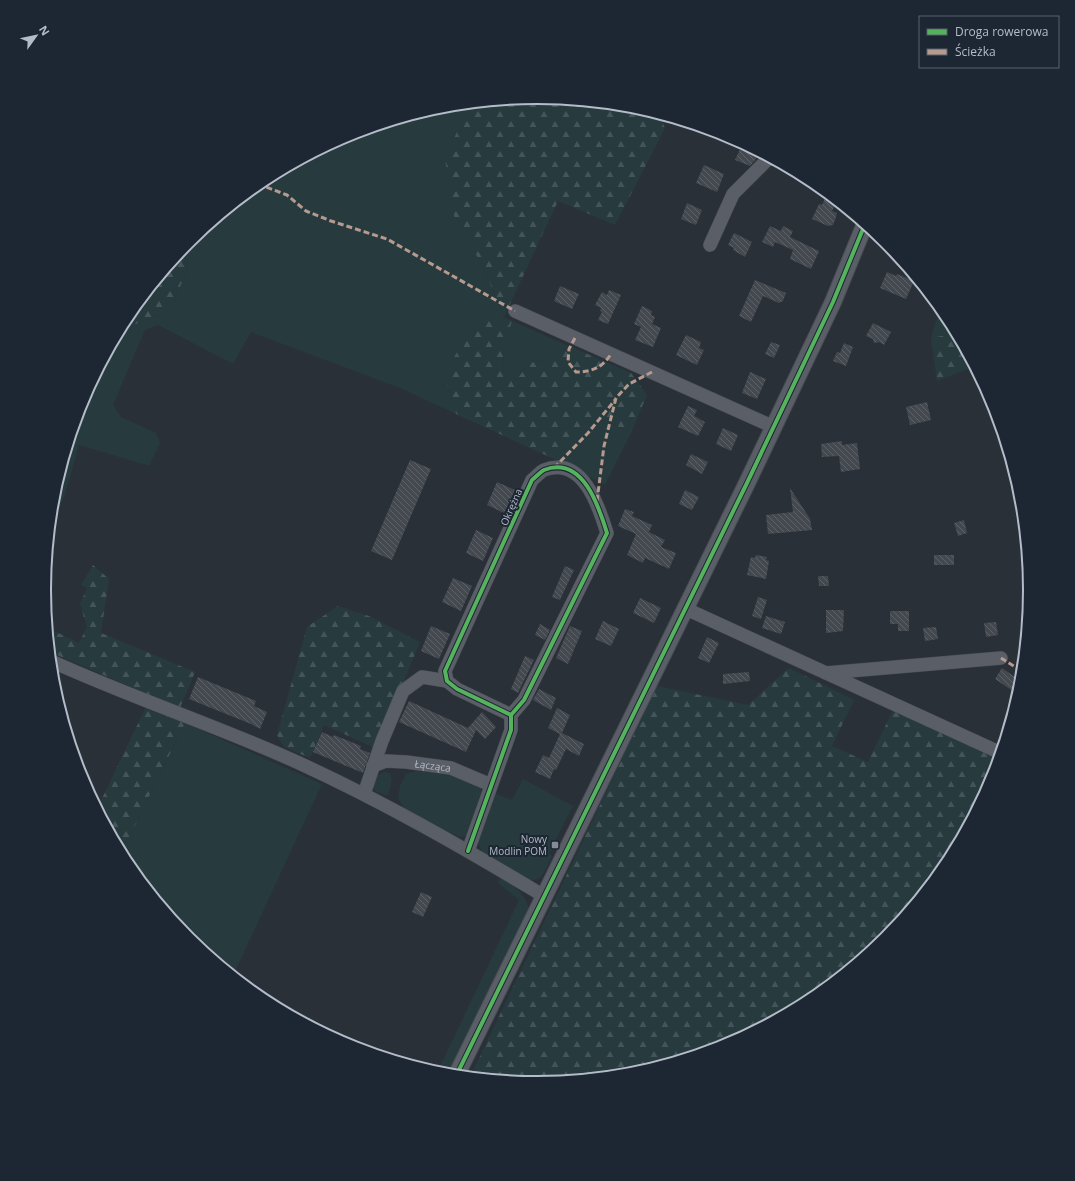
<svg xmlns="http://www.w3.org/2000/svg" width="1075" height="1181" viewBox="0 0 1075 1181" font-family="'Open Sans',sans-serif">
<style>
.green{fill:#273a3e}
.forest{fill:url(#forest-firs)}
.building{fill:url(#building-back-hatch)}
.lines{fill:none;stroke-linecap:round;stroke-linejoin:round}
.minor-casing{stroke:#484c53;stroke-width:14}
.tertiary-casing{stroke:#484c53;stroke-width:18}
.minor{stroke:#5a5e66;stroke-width:13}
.tertiary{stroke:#5a5e66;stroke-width:16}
.quiet{stroke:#b69a8f;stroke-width:3;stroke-dasharray:6 3;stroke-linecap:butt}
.cycleway-casing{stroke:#1d2633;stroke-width:6}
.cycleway{stroke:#56b35d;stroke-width:4}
.poi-dot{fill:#848b96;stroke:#1d2633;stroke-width:1.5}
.labels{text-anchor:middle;stroke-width:4;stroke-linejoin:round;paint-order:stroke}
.street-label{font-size:10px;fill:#b4bcc9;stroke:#1d2633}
.poi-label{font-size:10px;fill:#b4bcc9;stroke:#1d2633;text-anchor:end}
.rim{fill:none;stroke:#b4bcc9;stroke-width:2}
</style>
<defs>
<pattern id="forest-firs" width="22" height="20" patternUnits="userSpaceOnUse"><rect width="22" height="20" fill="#273a3e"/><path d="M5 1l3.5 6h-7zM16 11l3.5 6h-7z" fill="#445559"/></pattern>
<pattern id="building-back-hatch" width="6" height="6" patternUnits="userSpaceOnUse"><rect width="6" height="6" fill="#444950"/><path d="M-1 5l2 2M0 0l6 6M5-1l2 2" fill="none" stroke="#5d6168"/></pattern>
</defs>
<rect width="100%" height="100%" fill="#2a3038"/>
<path class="green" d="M484 102 467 109 483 267 504 317 444 374 456 414 400 388 251 332 233 364 158 325 145 330 113 405 121 417 156 433 160 443 149 466 79 445 66 491 50 534 54 494 82 401 119 331 170 310 187 271 184 247 189 241 264 180 349 134 441 106Z
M940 307 948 317 957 333 931 338Z
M512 321 569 346 551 359 530 363 516 380 503 373 504 347Z
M587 421 609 422 631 433 605 485 554 459Z
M1025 531 1031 591 1030 599 1022 532Z
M185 723 322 784 233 976 188 939 127 864 121 854Z
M417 771 451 775 482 788 484 792 468 836 460 837 407 813 398 798 400 786 406 774Z
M383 772 390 773 392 779 388 796 375 791 372 785 377 776Z
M523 779 573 806 549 853 552 856C546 867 544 882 529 880L482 852 477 840 494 793 512 800Z
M501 876C514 886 525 893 529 909L448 1075 437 1073 519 900 498 883Z"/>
<path class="forest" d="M538 97 550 98 575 108 579 101 634 107 659 114 665 128 615 225 558 201 504 317 512 321 504 347 503 372 516 380 530 363 551 359 569 346 631 373 647 395 631 433 609 422 588 421 554 459 456 414 444 374 474 324 504 317 483 267 454 216 445 159 467 109 484 102Z
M184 247 187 271 170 310 119 331 127 316Z
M957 333 975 366 937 381 931 338Z
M93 565 109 579 101 633 195 672 180 708 50 652 48 628 79 643 87 627 80 604 87 588 81 585Z
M338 606 369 616 420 642 378 744 375 748 324 725 310 758 284 747 277 735 307 627Z
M789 668 854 700 832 746 868 762 893 710 999 759 993 780 948 865 886 940 811 1001 726 1047 634 1075 537 1084 470 1077 657 686 748 705Z
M146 707 185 723 121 854 97 809Z"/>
<path class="building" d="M743 143 759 152 756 159 750 166 735 160Z
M704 165 724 174 717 192 696 183Z
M826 196 837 201 832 211 837 213 835 220 833 225 828 226 812 219 819 204 822 205Z
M687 203 702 210 696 225 681 219Z
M770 226 781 231 783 226 793 231 790 237 819 251 811 269 790 259 793 250 775 242 773 247 762 242Z
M734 233 752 242 745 257 733 250 734 248 728 245Z
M887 272 896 276 897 274 914 281 906 299 880 288Z
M755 280 786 293 783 301 779 303 763 296 751 322 739 316Z
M560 286 579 294 572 309 554 301Z
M609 290 621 295 608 324 598 320 602 312 600 311 601 308 595 305 602 292 607 295Z
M642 306 652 311 651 315 655 317 652 324 661 328 653 347 635 340 641 327 634 324Z
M873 323 891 332 884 345 879 342 874 343 873 339 866 336Z
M686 335 701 342 699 348 704 350 697 365 676 355Z
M771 342 780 345 774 358 765 354Z
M844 343 853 347 846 366 833 361 837 352 840 353Z
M750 372 766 379 757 399 742 393Z
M927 402 931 420 910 425 906 407Z
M688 406 697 410 694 416 705 422 698 436 678 427Z
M723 428 738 435 731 451 716 444Z
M842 441V445L857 443 860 469 841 472 839 456 822 457 821 444Z
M691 454 708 462 702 474 686 465Z
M410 460 431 469 392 560 371 551Z
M497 482 515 490 504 513 487 505Z
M790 488 810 519 812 530 768 534 766 515 793 512Z
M685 490 699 497 692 510 679 504Z
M625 509 634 512 632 516 652 525 649 532 665 540 661 547 676 553 669 569 645 558 643 563 627 555 636 534 618 526Z
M964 520 967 533 958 536 954 523Z
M476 530 493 538 483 561 466 553Z
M756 555 767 557 766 560 769 561 766 579 747 575 751 557 755 558Z
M934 555H954V565H934Z
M565 566 574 570 560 600 552 597Z
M818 576H828L829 586H819Z
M453 578 472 586 461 611 442 602Z
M758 597 767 600 761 619 752 616Z
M640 598 661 608 654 623 633 613Z
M826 610H844L843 631 826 633Z
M890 611H909V631H898V624H890Z
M766 616 785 622 781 634 762 628Z
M603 621 619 629 611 646 595 639Z
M996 622 998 635 986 637 984 623Z
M540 624 550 630 545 640 535 635Z
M431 626 450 634 439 659 421 651Z
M570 626 582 631 568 664 556 658Z
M936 627 938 639 925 641 923 628Z
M707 637 719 643 709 663 698 658Z
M525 656 534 660 518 693 511 689Z
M1002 668 1022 682 1016 693 995 679Z
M749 672 750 681 723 684V674Z
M198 677 256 701 254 706 267 712 260 729 251 724 189 699Z
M539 689 556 698 551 710 533 700Z
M409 701 468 728 482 712 496 727 485 739 476 730 466 752 399 722Z
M557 708 570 715 562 733 584 744 579 756 566 749 556 770 554 769 550 779 535 772 543 755 549 758 560 734 548 728Z
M322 732 333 737 334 735 361 746 360 749 370 753 363 773 313 752Z
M421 892 432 897 423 917 412 912Z"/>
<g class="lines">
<defs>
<g id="minor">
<path d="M710 245 733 194 767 160 772 159"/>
<path d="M515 311 774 427"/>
<path d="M684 608 1001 753"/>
<path d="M51 661C132 698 218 726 299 763 384 802 464 848 544 896"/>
<path d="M826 673 1001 658"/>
<path id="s1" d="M373 766 386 761 406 762 451 768 491 785"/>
<path d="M364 794 382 741 403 691 422 677 447 681"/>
<path d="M468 851 511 730V715L524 700 607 533C599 507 583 455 544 470 540 472 536 477 532 480L445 671 447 681 457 689 511 715"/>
</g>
<path id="tertiary" d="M456 1076 747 483 833 302 865 224"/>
</defs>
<use href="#minor" class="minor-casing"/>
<use href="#tertiary" class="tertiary-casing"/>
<use href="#minor" class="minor"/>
<use href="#tertiary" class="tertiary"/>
<path class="quiet" d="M258 184 287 195 306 211 331 221 387 239 515 311
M575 338 569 349 568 362 576 372C591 372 602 368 611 354
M554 468 588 433 615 400
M597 501 604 446 616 398 629 384 652 372
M1001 658 1023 672"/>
<defs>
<path id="cycleway" d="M468 851 511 730V715L524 700 607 533C599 507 583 455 544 470 540 472 536 477 532 480L445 671 447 681 457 689 511 715
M456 1076 747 483 833 302 865 224"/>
</defs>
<use href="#cycleway" class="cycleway-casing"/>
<use href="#cycleway" class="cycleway"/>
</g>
<rect class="poi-dot" x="551" y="841" width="8" height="8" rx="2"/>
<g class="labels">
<g class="street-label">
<text transform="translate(511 507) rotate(-66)" y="4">Okrężna</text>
<text dy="4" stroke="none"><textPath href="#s1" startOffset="61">Łącząca</textPath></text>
</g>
<g class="poi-label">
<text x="547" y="843">Nowy<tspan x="547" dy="12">Modlin POM</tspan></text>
</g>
</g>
<path d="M0 0H1075V1181H0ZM51 590a486 486 0 1 1 972 0a486 486 0 1 1-972 0Z" fill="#1d2633" fill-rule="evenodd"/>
<path class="rim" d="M51 590a486 486 0 1 1 972 0a486 486 0 1 1-972 0Z"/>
<rect x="919" y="16" width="140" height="52" fill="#1d2633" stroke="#59626f"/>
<rect x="927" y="29" width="20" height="6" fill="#56b35d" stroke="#59626f"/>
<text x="955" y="36" font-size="12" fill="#b4bcc9">Droga rowerowa</text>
<rect x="927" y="49" width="20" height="6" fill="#b69a8f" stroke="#59626f"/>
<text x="955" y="56" font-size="12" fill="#b4bcc9">Ścieżka</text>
<g transform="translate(36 36) rotate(57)" stroke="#1d2633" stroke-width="3" paint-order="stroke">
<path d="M0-3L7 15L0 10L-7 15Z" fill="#b4bcc9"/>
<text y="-6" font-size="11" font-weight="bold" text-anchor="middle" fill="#b4bcc9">N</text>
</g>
</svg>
